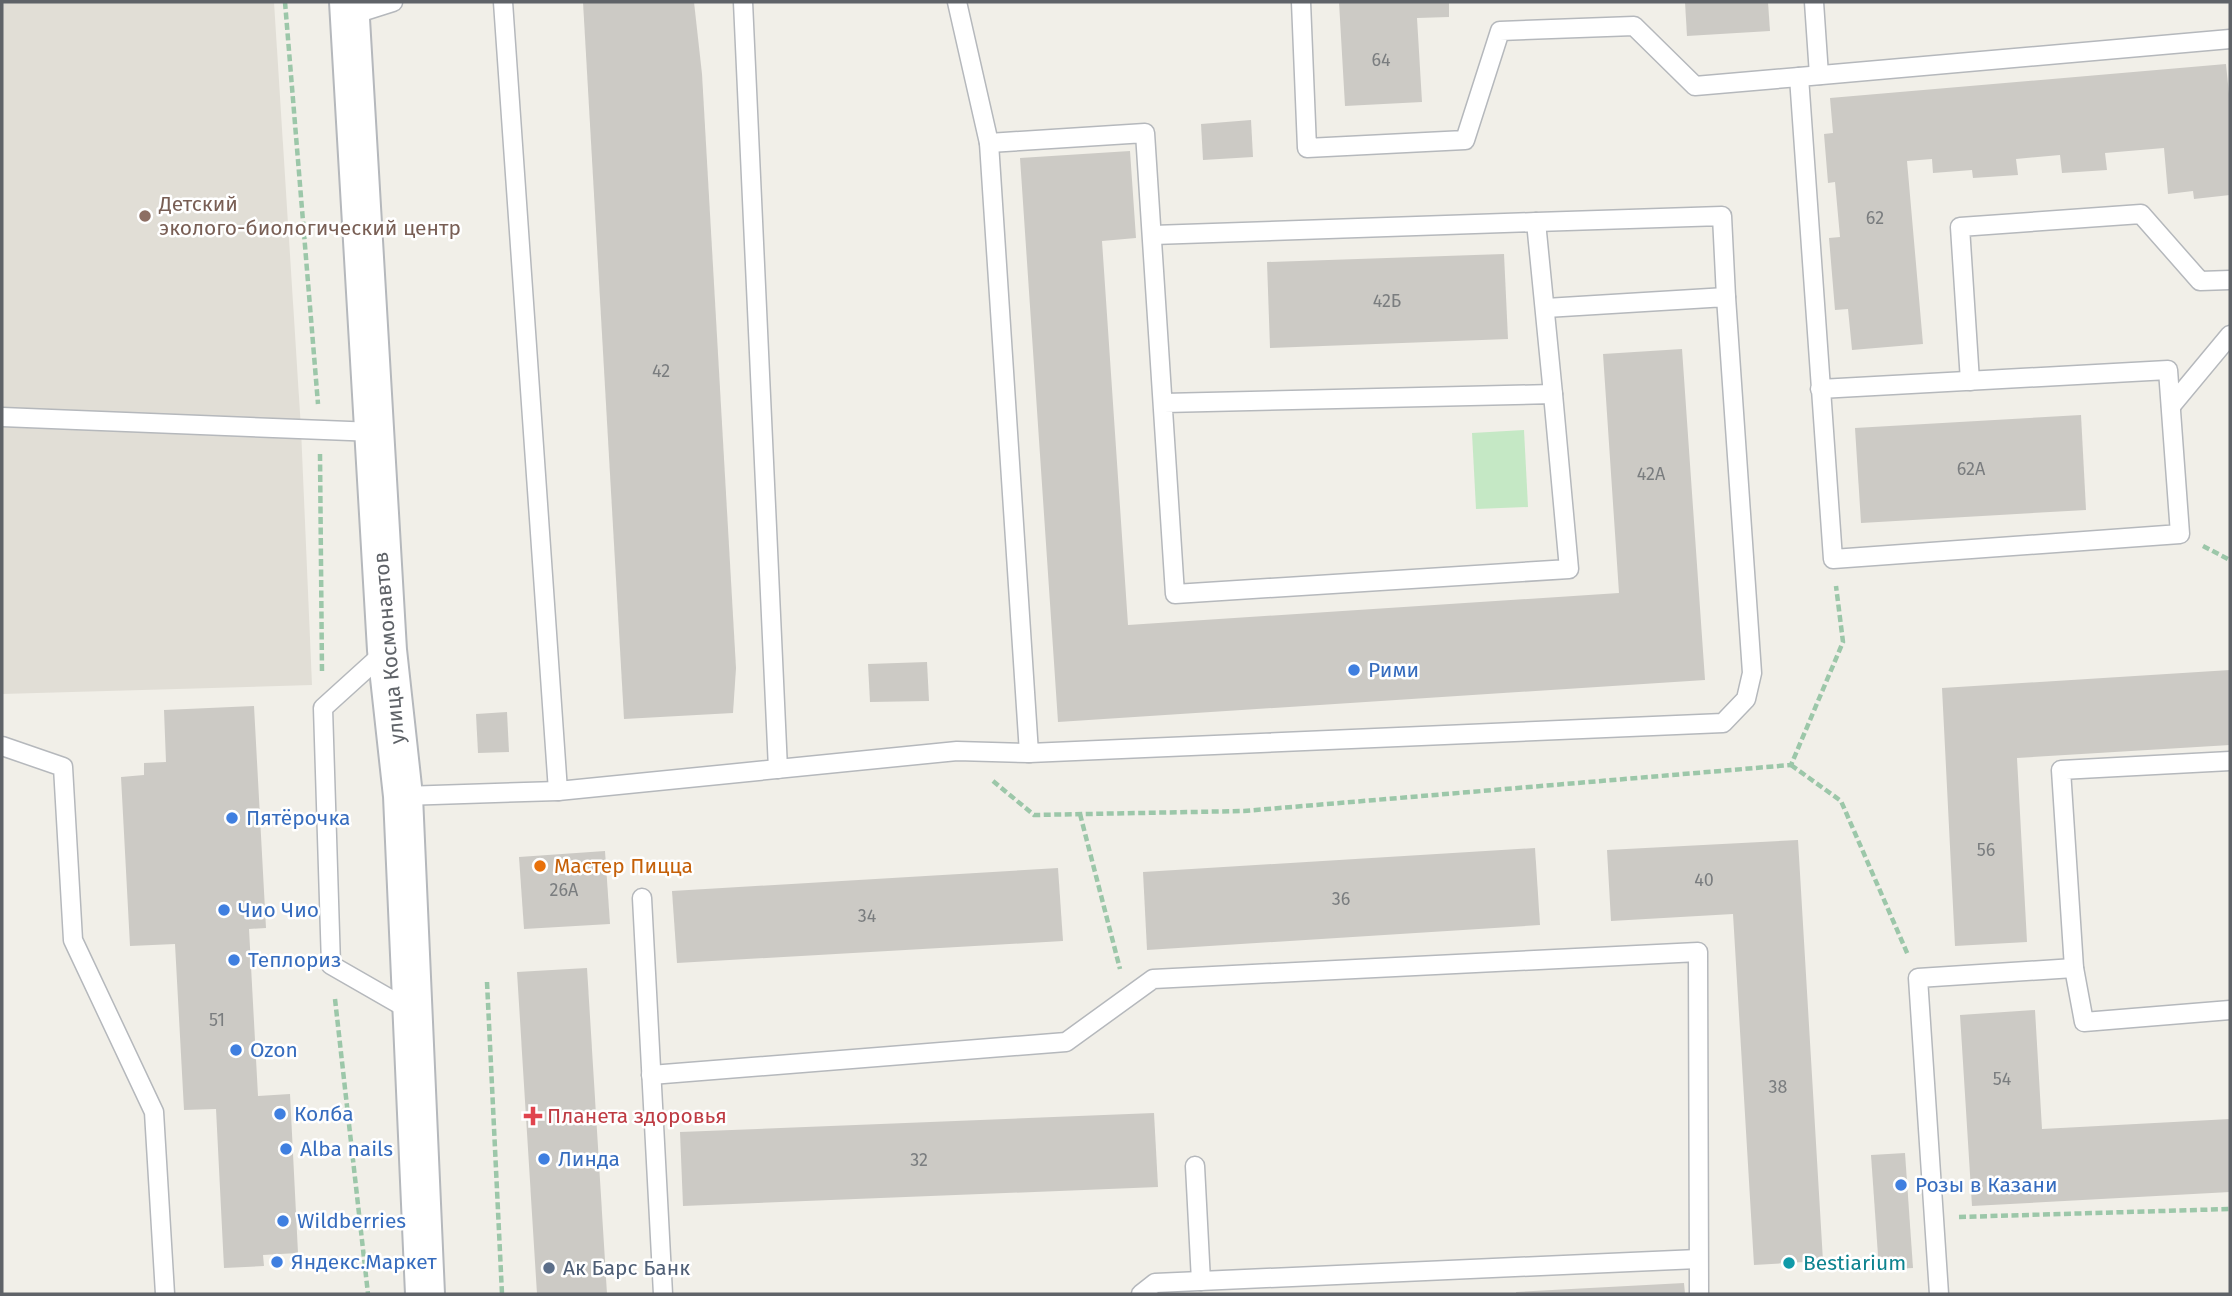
<svg xmlns="http://www.w3.org/2000/svg" width="2232" height="1296" viewBox="0 0 2232 1296" font-family="'Fira Sans',sans-serif">
<rect width="100%" height="100%" fill="#f1efe8"/>
<!-- education -->
<polygon fill="#e1ded6" points="2,2 274,2 301,429 312,685 2,694"/>
<!-- green -->
<polygon fill="#c5e8c5" points="1524,430 1528,507 1476,509 1472,433"/>
<!-- building -->
<g fill="#cccac5">
<polygon points="583,2 694,2 702,74 736,668 733,713 624,719"/>
<polygon points="1339,2 1449,2 1449,17 1417,18 1422,102 1345,106"/>
<polygon points="1685,2 1768,2 1770,31 1687,36"/>
<polygon points="2226,64 2230,104 2230,195 2194,199 2193,191 2168,194 2164,148 2105,153 2107,170 2062,173 2060,155 2016,159 2018,175 1973,178 1972,170 1933,173 1932,159 1907,161 1923,344 1852,350 1848,309 1835,310 1829,238 1840,237 1835,182 1828,183 1824,134 1833,133 1830,98"/>
<polygon points="1251,120 1253,157 1203,160 1201,124"/>
<polygon points="1130,151 1136,238 1102,241 1128,625 1619,593 1603,354 1682,349 1705,680 1058,722 1020,158"/>
<polygon points="1504,254 1508,339 1270,348 1267,262"/>
<polygon points="2081,415 2086,510 1861,523 1855,428"/>
<polygon points="927,662 929,701 870,702 868,664"/>
<polygon points="2230,670 2230,745 2017,758 2027,942 1955,946 1942,688"/>
<polygon points="254,706 266,928 249,929 258,1096 290,1094 298,1253 263,1255 264,1266 224,1268 216,1109 184,1110 175,944 130,946 121,777 144,775 144,763 166,762 164,710"/>
<polygon points="507,712 509,752 478,753 476,714"/>
<polygon points="1798,840 1823,1261 1754,1265 1733,914 1611,921 1607,850"/>
<polygon points="1535,848 1540,925 1147,950 1143,872"/>
<polygon points="605,851 610,924 524,929 519,857"/>
<polygon points="1058,868 1063,941 677,963 672,891"/>
<polygon points="587,968 607,1294 537,1294 517,972"/>
<polygon points="2035,1010 2042,1129 2230,1119 2230,1192 1972,1206 1960,1015"/>
<polygon points="1154,1113 1158,1187 683,1206 680,1132"/>
<polygon points="1905,1153 1913,1268 1879,1270 1871,1155"/>
<polygon points="1684,1283 1685,1294 1516,1294 1516,1292"/>
</g>
<g fill="none" stroke-linecap="round" stroke-linejoin="round">
<defs>
<g id="service">
<polyline points="503,2 558,791"/>
<polyline points="743,2 778,769"/>
<polyline points="957,2 989,143 1145,133 1175,594 1569,569 1553,394 1164,403"/>
<polyline points="1301,2 1307,148 1465,140 1500,31 1634,26 1695,86 1799,77"/>
<polyline points="1814,2 1819,75"/>
<polyline points="352,15 393,2"/>
<polyline points="989,143 1029,753 1723,723 1746,699 1752,673 1726,297 1546,308"/>
<polyline points="1536,222 1722,216 1726,297"/>
<polyline points="1153,235 1536,222 1553,394"/>
<polyline points="1970,381 1960,227 2141,214 2200,281 2230,280"/>
<polyline points="1820,389 2168,370 2180,534 1833,559 1799,77 2230,39"/>
<polyline points="2171,406 2230,335"/>
<polyline points="2,417 375,432"/>
<polyline points="387,650 323,708 331,965 413,1012"/>
<polyline points="2,746 63,767 73,940 154,1112 165,1294"/>
<polyline points="2230,761 2061,770 2074,968 2084,1022 2230,1010"/>
<polyline points="403,796 558,791 957,751 1029,753"/>
<polyline points="642,898 663,1294"/>
<polyline points="651,1075 1066,1042 1153,979 1698,952 1699,1294"/>
<polyline points="1195,1166 1201,1281"/>
<polyline points="1141,1294 1155,1283 1698,1259"/>
<polyline points="1939,1294 1918,978 2074,968"/>
</g>
<polyline id="tertiary" points="349,2 387,650 403,796 425,1294"/>
</defs>
<!-- service casing -->
<use href="#service" stroke="#b5b8bc" stroke-width="21"/>
<!-- tertiary casing -->
<use href="#tertiary" stroke="#b5b8bc" stroke-width="42"/>
<!-- path -->
<g stroke="#9cc7a9" stroke-width="4.5" stroke-dasharray="7 3.5" stroke-linecap="butt">
<polyline points="285,2 318,404"/>
<polyline points="320,454 322,673"/>
<polyline points="2203,546 2230,560"/>
<polyline points="1791,765 1841,801 1908,955"/>
<polyline points="993,781 1034,815 1244,811 1791,765 1843,642 1836,586"/>
<polyline points="1080,814 1120,969"/>
<polyline points="487,982 502,1294"/>
<polyline points="335,999 368,1294"/>
<polyline points="1959,1217 2230,1209"/>
</g>
<!-- service -->
<use href="#service" stroke="#fff" stroke-width="18"/>
<!-- tertiary -->
<use href="#tertiary" stroke="#fff" stroke-width="38"/>
</g>
<!-- markers -->
<circle fill="#8d6e63" stroke="#fff" stroke-width="2.5" cx="145" cy="216" r="7"/>
<g fill="#3f7fe0" stroke="#fff" stroke-width="2.5">
<circle cx="1354" cy="670" r="7"/>
<circle cx="232" cy="818" r="7"/>
<circle cx="224" cy="910" r="7"/>
<circle cx="234" cy="960" r="7"/>
<circle cx="236" cy="1050" r="7"/>
<circle cx="280" cy="1114" r="7"/>
<circle cx="286" cy="1149" r="7"/>
<circle cx="544" cy="1159" r="7"/>
<circle cx="1901" cy="1185" r="7"/>
<circle cx="283" cy="1221" r="7"/>
<circle cx="277" cy="1262" r="7"/>
</g>
<circle fill="#e8710a" stroke="#fff" stroke-width="2.5" cx="540" cy="866" r="7"/>
<path fill="#e0444e" stroke="#fff" stroke-width="2.5" d="M529.5 1105.5h7v7h7v7h-7v7h-7v-7h-7v-7h7z"/>
<circle fill="#0f9aa8" stroke="#fff" stroke-width="2.5" cx="1789" cy="1263" r="7"/>
<circle fill="#5c6f8a" stroke="#fff" stroke-width="2.5" cx="549" cy="1268" r="7"/>
<g text-anchor="middle" dominant-baseline="central" stroke-width="5" stroke-linejoin="round" paint-order="stroke">
<!-- number labels -->
<g font-size="18" fill="#7a7d7f">
<text x="1381" y="60">64</text>
<text x="1875" y="218">62</text>
<text x="1387" y="301">42Б</text>
<text x="661" y="371">42</text>
<text x="1971" y="469">62А</text>
<text x="1651" y="474">42А</text>
<text x="1986" y="850">56</text>
<text x="1704" y="880">40</text>
<text x="564" y="890">26А</text>
<text x="1341" y="899">36</text>
<text x="867" y="916">34</text>
<text x="217" y="1020">51</text>
<text x="2002" y="1079">54</text>
<text x="1778" y="1087">38</text>
<text x="919" y="1160">32</text>
</g>
<!-- education labels -->
<g font-size="21" fill="#785e54" stroke="#fff" text-anchor="start">
<text x="159" y="204">Детский<tspan x="159" dy="24">эколого-биологический центр</tspan></text>
</g>
<!-- street labels -->
<g font-size="21" fill="#5f6368" stroke="#fff">
<text transform="translate(389 648) rotate(-95)">улица Космонавтов</text>
</g>
<!-- shop labels -->
<g font-size="21" fill="#366cbe" stroke="#fff" text-anchor="start">
<text x="1368" y="670">Рими</text>
<text x="246" y="818">Пятёрочка</text>
<text x="238" y="910">Чио Чио</text>
<text x="248" y="960">Теплориз</text>
<text x="250" y="1050">Ozon</text>
<text x="294" y="1114">Колба</text>
<text x="300" y="1149">Alba nails</text>
<text x="558" y="1159">Линда</text>
<text x="1915" y="1185">Розы в Казани</text>
<text x="297" y="1221">Wildberries</text>
<text x="291" y="1262">Яндекс.Маркет</text>
</g>
<!-- food labels -->
<g font-size="21" fill="#c56008" stroke="#fff" text-anchor="start">
<text x="554" y="866">Мастер Пицца</text>
</g>
<!-- health labels -->
<g font-size="21" fill="#be3a42" stroke="#fff" text-anchor="start">
<text x="547" y="1116">Планета здоровья</text>
</g>
<!-- culture labels -->
<g font-size="21" fill="#0d838f" stroke="#fff" text-anchor="start">
<text x="1803" y="1263">Bestiarium</text>
</g>
<!-- service labels -->
<g font-size="21" fill="#4e5e75" stroke="#fff" text-anchor="start">
<text x="563" y="1268">Ак Барс Банк</text>
</g>
</g>
<!-- border -->
<rect width="2232" height="1296" fill="none" stroke="#5f6368" stroke-width="7"/>
</svg>
